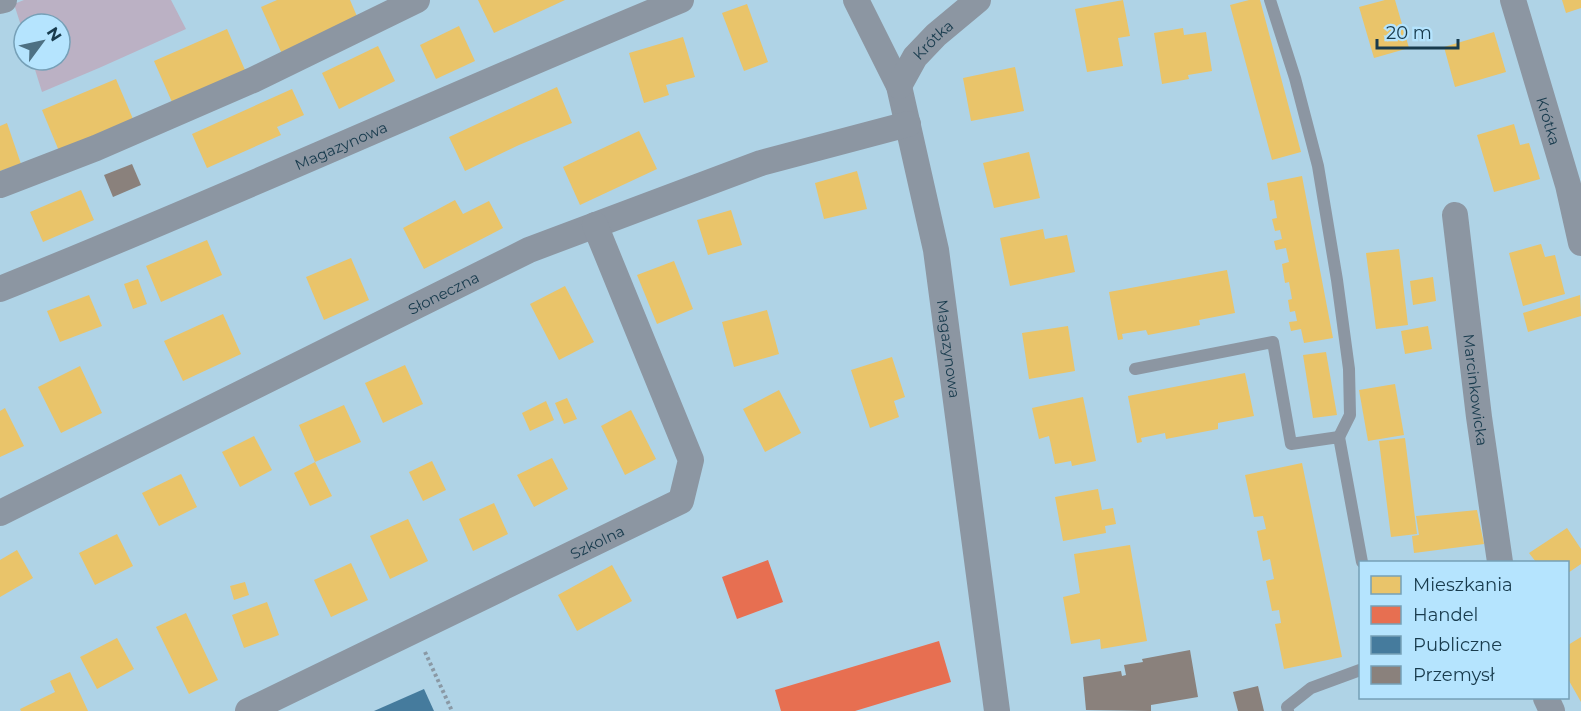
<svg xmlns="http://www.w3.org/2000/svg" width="1581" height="711" viewBox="0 0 1581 711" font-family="Montserrat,sans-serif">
<rect width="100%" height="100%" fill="#afd3e6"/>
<!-- green -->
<polygon fill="#bbb1c4" points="24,0 171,0 186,29 99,68 42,92 32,60 60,60 60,24 24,24 24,35 14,4"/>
<!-- homes -->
<g fill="#e9c46a">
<polygon points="277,0 350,0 359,21 282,54 261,7"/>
<polygon points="478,0 565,0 494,33"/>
<polygon points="1123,0 1130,36 1118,38 1123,66 1087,72 1075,9"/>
<polygon points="1249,0 1260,0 1301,152 1272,160 1230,5"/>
<polygon points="1385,0 1395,0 1409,48 1374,58 1359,7"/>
<polygon points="1562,0 1581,0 1581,8 1566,13"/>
<polygon points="747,4 768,62 744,71 722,13"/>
<polygon points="459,26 475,61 436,79 420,45"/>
<polygon points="1183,28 1184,35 1206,32 1212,71 1188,75 1189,79 1162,84 1154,33"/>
<polygon points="227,29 245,70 172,102 154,61"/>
<polygon points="1494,32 1506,72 1455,87 1444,47"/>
<polygon points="683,37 695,77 666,85 669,95 644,103 629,53"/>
<polygon points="378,46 395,81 339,109 322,73"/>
<polygon points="1015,67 1024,111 971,121 963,78"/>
<polygon points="116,79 133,119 59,151 42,110"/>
<polygon points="557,87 572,123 519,145 465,171 449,137"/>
<polygon points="292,89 304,115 277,127 281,135 207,168 192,134"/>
<polygon points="7,123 21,164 0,171 0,126"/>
<polygon points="1514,124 1520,145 1529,143 1540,179 1494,192 1477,135"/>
<polygon points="639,131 657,169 580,205 563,167"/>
<polygon points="1029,152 1040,198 994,208 983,163"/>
<polygon points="857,171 867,209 824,219 815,183"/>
<polygon points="1302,176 1333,338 1304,343 1301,329 1291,331 1289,322 1297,321 1295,311 1290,312 1288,300 1292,299 1289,282 1285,283 1282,264 1289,262 1286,248 1276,250 1274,241 1282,239 1280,230 1275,231 1272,219 1277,218 1274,200 1270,201 1267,183"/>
<polygon points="81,190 94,220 43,242 30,212"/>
<polygon points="455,200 463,214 489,201 503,228 424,269 403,228"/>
<polygon points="731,210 742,245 708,255 697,220"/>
<polygon points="1043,229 1045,239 1067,235 1075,272 1010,286 1000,238"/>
<polygon points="207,240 222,275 161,302 146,266"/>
<polygon points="1541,244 1545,257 1555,255 1565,294 1523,306 1509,253"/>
<polygon points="1399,249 1408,325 1376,329 1366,253"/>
<polygon points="351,258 369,300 324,320 306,277"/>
<polygon points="674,261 693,309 657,324 637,275"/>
<polygon points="1227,270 1235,313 1199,320 1200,325 1148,335 1146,330 1122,334 1123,339 1118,340 1109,292"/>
<polygon points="1433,277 1436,301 1413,305 1410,281"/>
<polygon points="138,279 147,304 133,309 124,284"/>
<polygon points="565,286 594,342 559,360 530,304"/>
<polygon points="89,295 102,326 60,342 47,311"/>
<polygon points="1580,295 1581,316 1528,332 1523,313"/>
<polygon points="767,310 779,354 734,367 722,322"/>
<polygon points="223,314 241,354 183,381 164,341"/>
<polygon points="1068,326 1075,371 1029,379 1022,333"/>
<polygon points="1428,326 1432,349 1405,354 1401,331"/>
<polygon points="1326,352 1337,415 1313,418 1303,355"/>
<polygon points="892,357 905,397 894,401 899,417 870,428 851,370"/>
<polygon points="405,365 423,404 383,423 365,383"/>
<polygon points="80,366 102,413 61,433 38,387"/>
<polygon points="1245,373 1254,416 1218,423 1218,429 1166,439 1165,433 1141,438 1142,442 1137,443 1128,396"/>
<polygon points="1395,384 1404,435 1368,441 1359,390"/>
<polygon points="779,390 801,433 765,452 743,409"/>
<polygon points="1083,397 1096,461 1072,466 1071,461 1055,464 1049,436 1039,439 1032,408"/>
<polygon points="567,398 577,419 564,424 555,403"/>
<polygon points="546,401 554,420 530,431 522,413"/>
<polygon points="344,405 361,442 315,462 332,496 310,506 294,473 315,462 299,425"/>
<polygon points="5,408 24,446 0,457 0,411"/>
<polygon points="631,410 656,459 625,475 601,426"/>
<polygon points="254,436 272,470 240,487 222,452"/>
<polygon points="1405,438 1417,534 1391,537 1379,441"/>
<polygon points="552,458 568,489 534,507 517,475"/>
<polygon points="432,461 446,490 423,501 409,472"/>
<polygon points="1302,463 1342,657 1284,669 1275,624 1281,623 1279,610 1272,611 1266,581 1274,579 1270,559 1263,561 1257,531 1266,529 1263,516 1254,517 1245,475"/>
<polygon points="181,474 197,507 159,526 142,493"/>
<polygon points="1098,489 1102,510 1113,508 1116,524 1105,526 1106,533 1063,541 1055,497"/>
<polygon points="494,503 508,534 473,551 459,519"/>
<polygon points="1477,510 1484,544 1414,553 1412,536 1419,535 1416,516"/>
<polygon points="408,519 428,561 390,579 370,536"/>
<polygon points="1567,528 1581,549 1581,564 1568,573 1568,562 1536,562 1529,553"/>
<polygon points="117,534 133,566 95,585 79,553"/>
<polygon points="1130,545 1147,641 1101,649 1100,639 1071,644 1063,597 1080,593 1074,554"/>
<polygon points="17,550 33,578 0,597 0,560"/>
<polygon points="351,563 368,600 331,617 314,580"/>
<polygon points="612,565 632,601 577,631 558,595"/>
<polygon points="245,582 249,595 234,600 230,586"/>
<polygon points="267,602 279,635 244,648 232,615"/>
<polygon points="186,613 218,680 189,694 156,627"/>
<polygon points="1581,637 1581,702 1568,679 1568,645"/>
<polygon points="117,638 134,669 97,689 80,657"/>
<polygon points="70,672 88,711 21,711 20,709 55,692 50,681"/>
</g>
<!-- shops -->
<g fill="#e76f51">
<polygon points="768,560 783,602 737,619 722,577"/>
<polygon points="939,641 951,682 855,711 781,711 775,690"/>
</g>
<!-- public -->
<polygon fill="#457b9d" points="424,689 434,711 374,711"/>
<!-- industry -->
<g fill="#8a817c">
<polygon points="132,164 141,185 113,197 104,175"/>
<polygon points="1190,650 1198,697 1151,705 1151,711 1149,711 1086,710 1083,677 1121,671 1122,676 1126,675 1124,665 1143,662 1142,659"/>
<polygon points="1258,686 1264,711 1238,711 1233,692"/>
</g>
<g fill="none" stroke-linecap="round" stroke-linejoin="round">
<!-- path -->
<polyline stroke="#8a99a5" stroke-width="4" stroke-dasharray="3 3" stroke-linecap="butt" points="425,652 452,711"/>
<!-- service -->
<g stroke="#8c96a2" stroke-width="12">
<polyline points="1270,0 1295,78 1318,166 1337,280 1349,369 1350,415 1339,437"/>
<polyline points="1135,369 1273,342 1291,444 1339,437 1362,562"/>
<polyline points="1288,711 1287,707 1311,688 1360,670"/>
</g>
<!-- minor -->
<g stroke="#8c96a2" stroke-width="26">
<path id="s1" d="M856,0L899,86L936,250L997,711"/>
<path id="s2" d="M1513,0L1568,185L1581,243"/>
<polyline points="0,1 4,0"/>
<path id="s3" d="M899,86L915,57L936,35L978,0"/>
<polyline points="0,185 96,148 253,80 417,0"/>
<path id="s4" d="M1455,215L1479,417L1500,562"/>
<path id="s5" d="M0,289C229,197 453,94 681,0"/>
<path id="s6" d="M0,513L529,250L761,163L908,124"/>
<polyline points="1546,698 1552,711"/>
<path id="s7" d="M248,711L681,501L691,460L595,225"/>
</g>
</g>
<g text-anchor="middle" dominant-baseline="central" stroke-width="6" stroke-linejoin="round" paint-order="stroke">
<!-- street labels -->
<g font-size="15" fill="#183b4d" stroke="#b5e4fe">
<text stroke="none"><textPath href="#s3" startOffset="58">Krótka</textPath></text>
<text stroke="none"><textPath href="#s2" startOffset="126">Krótka</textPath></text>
<text stroke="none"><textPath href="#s5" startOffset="370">Magazynowa</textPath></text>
<text stroke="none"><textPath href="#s6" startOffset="495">Słoneczna</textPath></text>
<text stroke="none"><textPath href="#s1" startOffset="364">Magazynowa</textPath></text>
<text stroke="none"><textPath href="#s4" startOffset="176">Marcinkowicka</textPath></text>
<text stroke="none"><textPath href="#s7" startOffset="388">Szkolna</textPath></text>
</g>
</g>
<!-- legend -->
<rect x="1359" y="561" width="210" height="138" fill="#b5e4fe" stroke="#76a0b7" stroke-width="1.5"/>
<rect x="1371" y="576" width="30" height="18" fill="#e9c46a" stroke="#76a0b7" stroke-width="1.5"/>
<text x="1413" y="591" font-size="18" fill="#183b4d">Mieszkania</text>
<rect x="1371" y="606" width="30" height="18" fill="#e76f51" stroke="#76a0b7" stroke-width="1.5"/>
<text x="1413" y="621" font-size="18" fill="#183b4d">Handel</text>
<rect x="1371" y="636" width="30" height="18" fill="#457b9d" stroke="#76a0b7" stroke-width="1.5"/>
<text x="1413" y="651" font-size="18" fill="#183b4d">Publiczne</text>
<rect x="1371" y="666" width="30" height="18" fill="#8a817c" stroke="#76a0b7" stroke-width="1.5"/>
<text x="1413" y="681" font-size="18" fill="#183b4d">Przemysł</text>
<!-- north arrow -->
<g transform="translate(42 42) rotate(57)"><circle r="28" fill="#b5e4fe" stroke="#76a0b7" stroke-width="1.5"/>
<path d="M0-4.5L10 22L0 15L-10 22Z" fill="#4d7083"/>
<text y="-9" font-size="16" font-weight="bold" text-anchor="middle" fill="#183b4d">N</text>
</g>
<!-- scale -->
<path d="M1377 39v9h81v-9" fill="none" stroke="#183b4d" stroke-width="3"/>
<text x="1386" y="39" font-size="18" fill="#183b4d" stroke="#b5e4fe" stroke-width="4.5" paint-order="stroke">20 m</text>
</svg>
